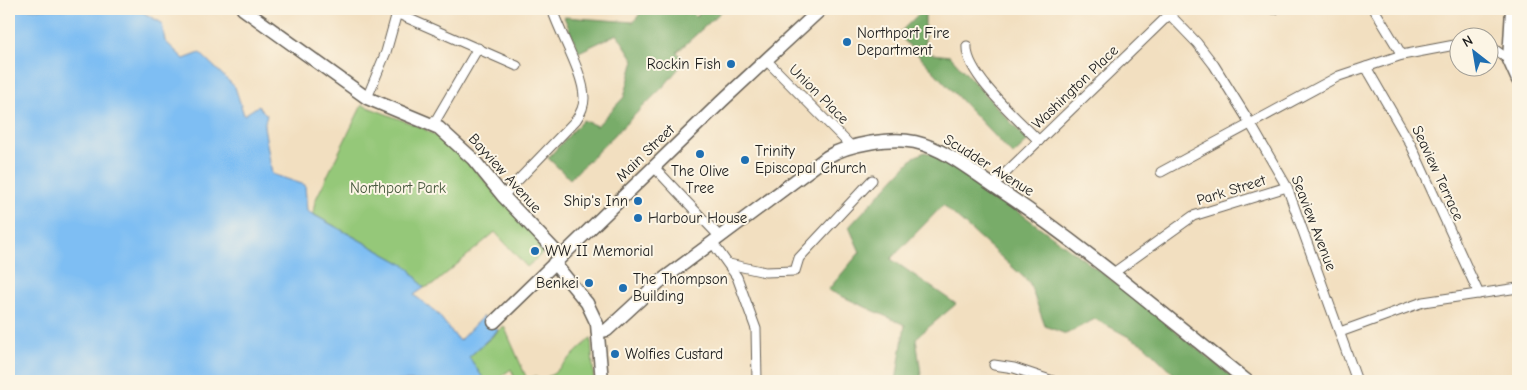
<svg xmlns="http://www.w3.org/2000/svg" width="1527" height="390" viewBox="0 0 1527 390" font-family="'Comic Neue',sans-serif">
<rect width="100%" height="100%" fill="#fcf5e5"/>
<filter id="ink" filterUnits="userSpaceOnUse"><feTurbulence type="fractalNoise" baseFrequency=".02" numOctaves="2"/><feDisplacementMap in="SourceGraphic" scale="10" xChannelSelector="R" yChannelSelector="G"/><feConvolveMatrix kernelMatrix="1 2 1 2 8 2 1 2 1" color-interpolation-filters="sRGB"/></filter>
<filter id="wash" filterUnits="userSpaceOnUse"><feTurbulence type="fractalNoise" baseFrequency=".0096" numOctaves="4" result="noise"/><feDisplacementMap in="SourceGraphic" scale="20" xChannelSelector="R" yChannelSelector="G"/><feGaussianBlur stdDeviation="1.12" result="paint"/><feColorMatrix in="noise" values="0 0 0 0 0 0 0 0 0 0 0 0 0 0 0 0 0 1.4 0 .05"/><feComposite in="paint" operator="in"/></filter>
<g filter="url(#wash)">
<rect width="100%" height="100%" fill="#f2dfc0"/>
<!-- green -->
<g fill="#95c879" stroke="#58724a">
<polygon points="362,105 423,128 455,148 547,249 527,267 495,232 434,284 424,288 408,267 313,214 315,201"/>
<polygon points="504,326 527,379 536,376 539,381 553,374 591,338 594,381 516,381 511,369 495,381 485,381 469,357"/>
</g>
<!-- forest -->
<g fill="#78ac69" stroke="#4a6442">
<polygon points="643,9 689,9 696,17 704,9 724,9 677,52 684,62 664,86 570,179 548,158 583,120 597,126 624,97 634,60 617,34 579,52 564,17 634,22"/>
<polygon points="924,9 931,9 925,15 925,47 932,54 950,56 1028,141 1013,155 898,34"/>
<polygon points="925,152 936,155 948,160 1109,278 1237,381 1181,381 1144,345 1095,319 1066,334 1045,326 1029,282 943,205 891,259 956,304 916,338 922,381 896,381 905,325 828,290 860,252 849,227 914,157"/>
</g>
<!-- water -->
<polygon fill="#7ebef3" stroke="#4d6d88" points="9,9 137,9 162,23 165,41 184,59 200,53 235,87 244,115 258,106 267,115 264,126 272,174 305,185 307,211 408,267 424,288 414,295 437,313 459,341 483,316 498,330 469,357 485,381 9,381"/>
</g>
<g filter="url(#ink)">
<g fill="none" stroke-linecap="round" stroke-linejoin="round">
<defs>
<g id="street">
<polyline points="1273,9 1275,9"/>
<polyline points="1374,9 1402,55"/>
<polyline points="396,13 517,66"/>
<polyline points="1169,14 1197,43 1214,65 1250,123 1287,187 1357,381"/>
<path d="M967,46C965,74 1020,121 1039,141"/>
<polyline points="1490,46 1509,60"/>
<polyline points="766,60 851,146"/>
<polyline points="1366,67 1411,145 1479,294"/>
<polyline points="367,98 386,52 398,9"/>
<polyline points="433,125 478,48"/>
<polyline points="654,167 719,236"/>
<polyline points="1161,172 1339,76 1402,55 1460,44"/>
<polyline points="993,185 1175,9"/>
<path d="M503,196L576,120C581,113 584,106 584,98C584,74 560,34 552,9"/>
<polyline points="712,242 737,277 756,329 757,381"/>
<polyline points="729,264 765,272 795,271 799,258 872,180"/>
<polyline points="1112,274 1193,216 1287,187"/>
<polyline points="1340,332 1423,302 1518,288"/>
<polyline points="994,365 1014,368 1053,381"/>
</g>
<g id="secondary">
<polyline points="243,9 367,98 439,128 473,159 503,196 560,256"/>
<polyline points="1512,9 1509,60 1518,80"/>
<polyline points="554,263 587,303 597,324 602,381"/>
<polyline points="494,322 723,100 821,9"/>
<path d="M598,332L607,330L658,283L827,157C848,144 891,137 915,142C945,149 970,170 994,186C1083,245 1164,315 1247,381"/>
</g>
</defs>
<!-- street casing -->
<use href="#street" stroke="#676055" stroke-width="11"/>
<!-- secondary casing -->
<use href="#secondary" stroke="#676055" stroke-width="15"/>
<!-- street -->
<use href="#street" stroke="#fff" stroke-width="9"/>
<!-- secondary -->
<use href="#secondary" stroke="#fff" stroke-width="12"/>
</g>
</g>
<!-- markers -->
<g fill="#1f6fb2" stroke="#fcf5e5" stroke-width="2">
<circle cx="847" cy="42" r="5"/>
<circle cx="731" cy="64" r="5"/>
<circle cx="700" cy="154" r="5"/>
<circle cx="745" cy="160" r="5"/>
<circle cx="638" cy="201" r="5"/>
<circle cx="638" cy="218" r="5"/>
<circle cx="535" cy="251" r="5"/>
<circle cx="589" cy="283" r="5"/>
<circle cx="623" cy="288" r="5"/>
<circle cx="615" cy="354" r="5"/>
</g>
<g text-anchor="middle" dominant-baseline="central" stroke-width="4" stroke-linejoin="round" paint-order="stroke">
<!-- poi labels -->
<g font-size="15" fill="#1c1c1c" stroke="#fcf5e5" text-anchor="start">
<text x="857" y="33">Northport Fire<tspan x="857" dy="17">Department</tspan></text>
<text x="721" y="64" text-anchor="end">Rockin Fish</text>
<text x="755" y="151">Trinity<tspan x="755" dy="17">Episcopal Church</tspan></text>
<text x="700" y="171" text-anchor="middle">The Olive<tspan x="700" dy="17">Tree</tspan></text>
<text x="628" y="201" text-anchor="end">Ship's Inn</text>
<text x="648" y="218">Harbour House</text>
<text x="545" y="251">WW II Memorial</text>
<text x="633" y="279">The Thompson<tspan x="633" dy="17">Building</tspan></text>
<text x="579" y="283" text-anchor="end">Benkei</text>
<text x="625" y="354">Wolfies Custard</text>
</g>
<!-- street labels -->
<g font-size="15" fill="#1c1c1c" stroke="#fcf5e5">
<text transform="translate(1075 87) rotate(-44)">Washington Place</text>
<text transform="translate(819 94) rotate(45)">Union Place</text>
<text transform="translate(645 153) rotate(-44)">Main Street</text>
<text transform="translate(989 165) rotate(32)">Scudder Avenue</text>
<text transform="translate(505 173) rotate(48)">Bayview Avenue</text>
<text transform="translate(1438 173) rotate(65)">Seaview Terrace</text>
<text transform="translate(1231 190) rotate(-17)">Park Street</text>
<text transform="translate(1314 223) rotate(69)">Seaview Avenue</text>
</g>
<!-- park labels -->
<g font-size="15" fill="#46583d" stroke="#fcf5e5">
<text x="398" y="188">Northport Park</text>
</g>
</g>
<!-- margin -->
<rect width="1527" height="390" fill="none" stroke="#fcf5e5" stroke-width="30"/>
<!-- north arrow -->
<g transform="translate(1474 52) rotate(329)"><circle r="24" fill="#fcf5e5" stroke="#a29e95"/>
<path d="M0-4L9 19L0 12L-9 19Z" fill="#1f6fb2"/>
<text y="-8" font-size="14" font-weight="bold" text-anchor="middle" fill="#1c1c1c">N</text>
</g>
</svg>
